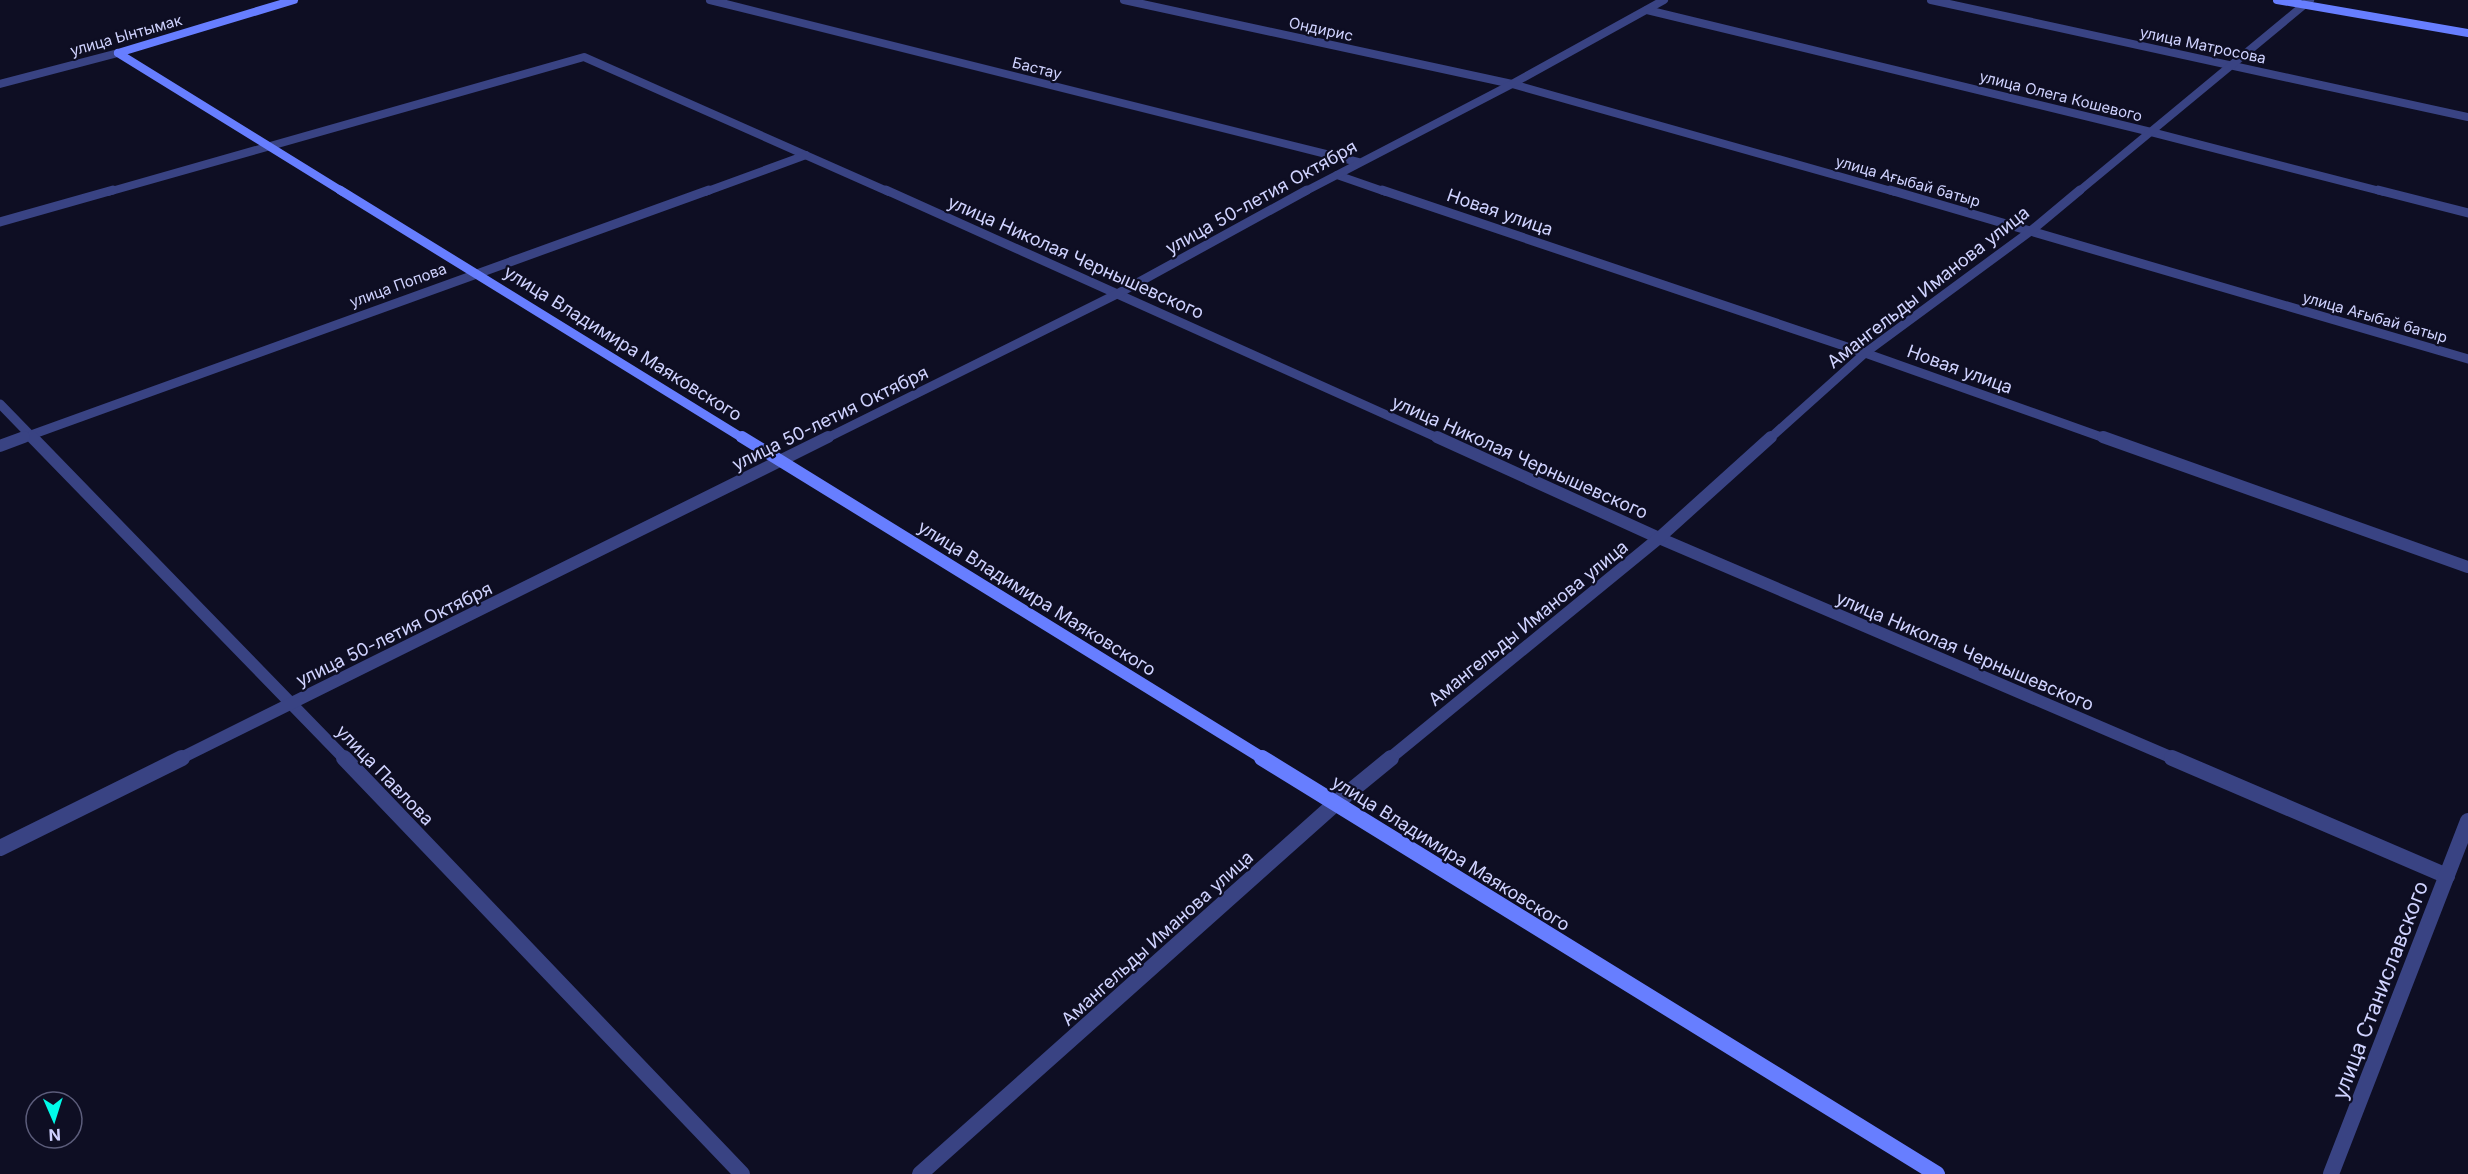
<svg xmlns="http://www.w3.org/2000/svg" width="2468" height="1174" viewBox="0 0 2468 1174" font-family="Inter,sans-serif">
<rect width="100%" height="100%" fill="#0e0e23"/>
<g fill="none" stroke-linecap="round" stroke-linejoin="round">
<!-- street-far3 -->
<g stroke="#394383" stroke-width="8">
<polyline points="710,0 1358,162"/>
<polyline points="1124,0 1512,84 1895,192"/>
<polyline points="1931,0 2468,117"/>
<polyline points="1647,10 2151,132 2384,192"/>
<polyline points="0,84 118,53"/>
<polyline points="1337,175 1386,192"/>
<polyline points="108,192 584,57 889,192"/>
<polyline points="705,192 806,155"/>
<polyline points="1304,192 1512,84 1664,0"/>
<polyline points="2078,192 2310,0"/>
</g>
<!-- street-far2 -->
<g stroke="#394383" stroke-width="9">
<polyline points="886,190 1440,439"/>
<polyline points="1382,190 1865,353 2107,439"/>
<polyline points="1890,190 2468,359"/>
<polyline points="2378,190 2468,213"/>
<polyline points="0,222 113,190"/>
<polyline points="0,404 34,439"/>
<polyline points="20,439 709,190"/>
<polyline points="825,439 1119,293 1307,190"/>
<polyline points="1769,439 1865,353 2032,230 2080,190"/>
</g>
<!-- street-far1 -->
<g stroke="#394383" stroke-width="12">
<polyline points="32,437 345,759"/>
<polyline points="1437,437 1659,538 2175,759"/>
<polyline points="2103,437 2468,567"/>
<polyline points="0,446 24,437"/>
<polyline points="179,759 828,437"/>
<polyline points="1389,759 1659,538 1771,437"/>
</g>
<!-- street -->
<g stroke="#394383" stroke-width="16">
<polyline points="344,758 742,1174"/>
<polyline points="2172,758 2447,876"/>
<polyline points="0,848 182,758"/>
<polyline points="920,1174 1336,803 1391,758"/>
<polyline points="2331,1174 2468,821"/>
</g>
<!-- secondary-far3 -->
<g stroke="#677eff" stroke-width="8">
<polyline points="2277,0 2468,33"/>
<polyline points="118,53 343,192"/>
<polyline points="118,53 294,0"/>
</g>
<!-- secondary-far2 -->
<polyline stroke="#677eff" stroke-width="9" points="340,190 744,439"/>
<!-- secondary-far1 -->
<polyline stroke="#677eff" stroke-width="12" points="742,437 1264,759"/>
<!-- secondary -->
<polyline stroke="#677eff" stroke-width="16" points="1262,758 1937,1174"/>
</g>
<g text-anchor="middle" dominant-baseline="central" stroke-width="4.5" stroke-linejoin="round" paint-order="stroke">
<!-- far-street labels -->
<g font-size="15" fill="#d0d3ff" stroke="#0e0e23">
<text transform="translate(1321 29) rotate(12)">Ондирис</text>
<text transform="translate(126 35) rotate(-16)">улица Ынтымак</text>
<text transform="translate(2203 45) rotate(12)">улица Матросова</text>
<text transform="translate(1037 68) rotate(14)">Бастау</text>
<text transform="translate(2061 96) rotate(14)">улица Олега Кошевого</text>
<text transform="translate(1908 181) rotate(16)">улица Ағыбай батыр</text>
<text transform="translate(398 285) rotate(-20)">улица Попова</text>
<text transform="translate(2375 317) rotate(16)">улица Ағыбай батыр</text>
</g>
<!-- street labels -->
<g font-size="18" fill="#d0d3ff" stroke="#0e0e23">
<text transform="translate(1261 197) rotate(-29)">улица 50-летия Октября</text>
<text transform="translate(1500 212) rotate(19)">Новая улица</text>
<text transform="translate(1076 257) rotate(24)">улица Николая Чернышевского</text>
<text transform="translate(1928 287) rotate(-38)">Амангельды Иманова улица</text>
<text transform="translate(623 343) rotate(32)">улица Владимира Маяковского</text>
<text transform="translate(1960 369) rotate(20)">Новая улица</text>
<text transform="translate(830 418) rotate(-26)">улица 50-летия Октября</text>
<text transform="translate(1520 457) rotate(24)">улица Николая Чернышевского</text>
<text transform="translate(1037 598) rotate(32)">улица Владимира Маяковского</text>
<text transform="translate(1528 623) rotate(-39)">Амангельды Иманова улица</text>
<text transform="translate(394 634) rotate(-26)">улица 50-летия Октября</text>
<text transform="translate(1965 651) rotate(23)">улица Николая Чернышевского</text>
<text transform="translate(385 775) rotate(46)">улица Павлова</text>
<text transform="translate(1451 853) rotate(32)">улица Владимира Маяковского</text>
<text transform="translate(1157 938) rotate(-42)">Амангельды Иманова улица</text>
</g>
<!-- near-street labels -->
<g font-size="21" fill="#d0d3ff" stroke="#0e0e23">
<text transform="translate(2380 990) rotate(-69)">улица Станиславского</text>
</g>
</g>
<!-- north arrow -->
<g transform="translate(54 1120) rotate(177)"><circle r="28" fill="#0e0e23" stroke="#5c5d7b" stroke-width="1.5"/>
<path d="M0-4.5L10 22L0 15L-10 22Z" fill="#00fbe8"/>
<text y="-9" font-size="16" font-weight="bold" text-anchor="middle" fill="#d0d3ff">N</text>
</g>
</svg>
